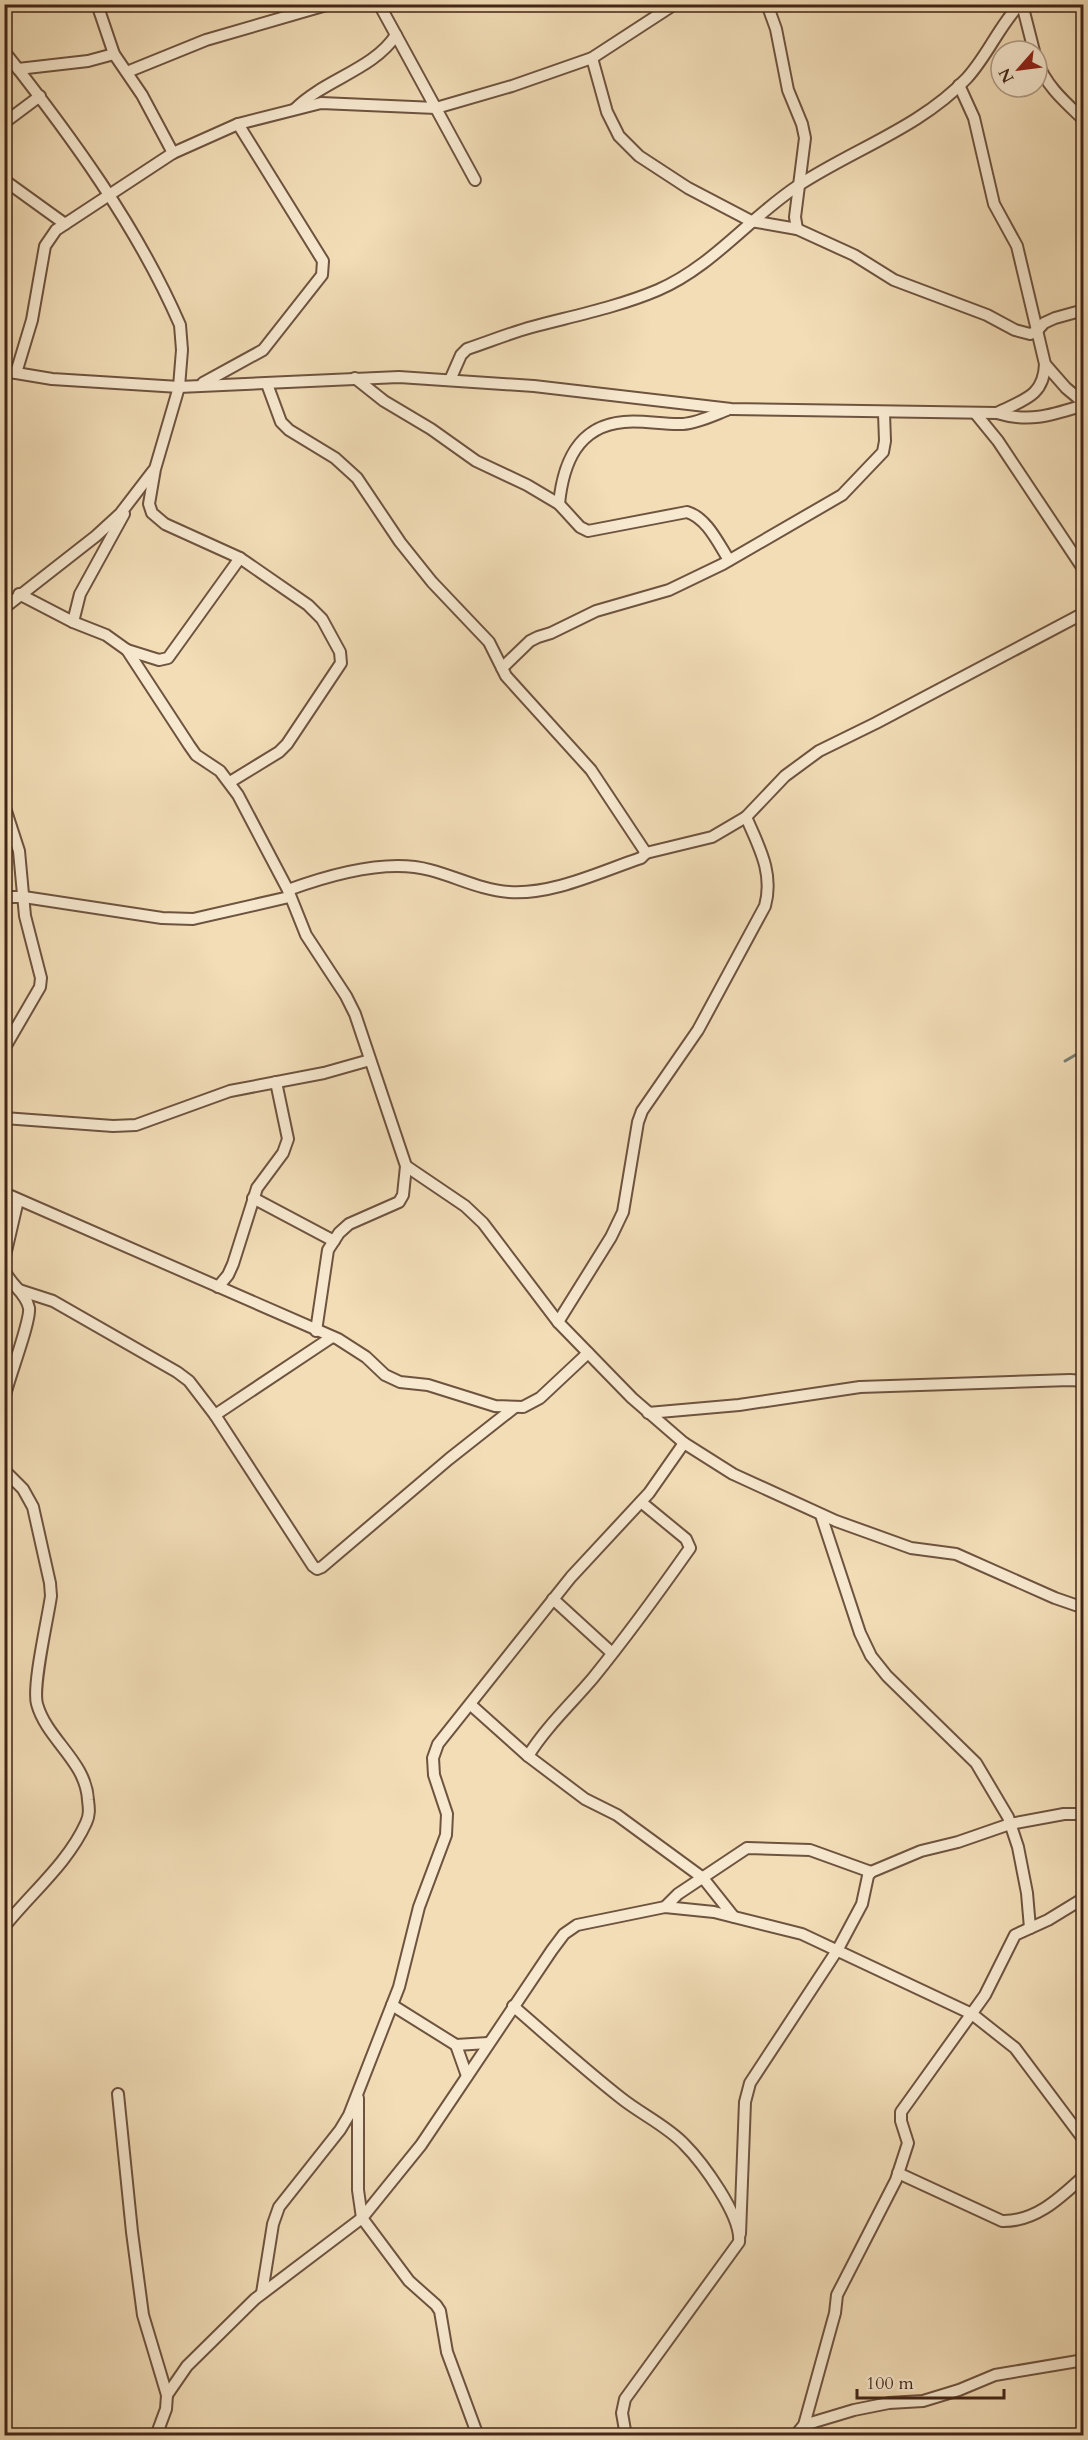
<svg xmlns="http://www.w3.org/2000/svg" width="1088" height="2440" viewBox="0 0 1088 2440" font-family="Cardo,serif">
<rect width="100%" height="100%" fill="#f2ddb7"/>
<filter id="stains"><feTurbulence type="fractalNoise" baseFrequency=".00333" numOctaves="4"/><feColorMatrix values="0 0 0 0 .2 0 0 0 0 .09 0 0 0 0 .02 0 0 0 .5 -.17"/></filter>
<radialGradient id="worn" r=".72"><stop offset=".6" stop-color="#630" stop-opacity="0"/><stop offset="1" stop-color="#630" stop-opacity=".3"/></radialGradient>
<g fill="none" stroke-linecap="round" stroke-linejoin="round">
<!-- stream -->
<polyline stroke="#777f73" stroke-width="3" points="1065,1061 1084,1050"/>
<defs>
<g id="minor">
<polyline points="97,4 114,54 142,95 173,153"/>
<polyline points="767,4 776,29 788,90 802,124 805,138 795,217 797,229"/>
<polyline points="1022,4 1034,51"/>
<polyline points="396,35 475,180"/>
<path d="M4,51C71,136 137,226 180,325L182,350L179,387L155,469L149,504L152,513L165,524L240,558L308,605L322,619L340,652L341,663L287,744L279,752L230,782"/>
<polyline points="592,58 607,112 619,136 639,156 688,188 751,221 797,229 854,255 894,280 987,315 1015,330 1030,334 1036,332 1044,323 1055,318 1084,310"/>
<path d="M1037,61C1046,86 1065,102 1084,120"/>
<polyline points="18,69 88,61 114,54"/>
<polyline points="127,72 206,40 330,4"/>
<path d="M959,85L974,118L994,204L1017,246L1045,364C1044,397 1022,400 997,413"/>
<path d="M295,109C325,79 373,70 396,35L379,4"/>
<polyline points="4,123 40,96"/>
<polyline points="4,180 65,224"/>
<polyline points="1045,364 1066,388 1084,403"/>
<path d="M4,371L52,379L179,387L399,377L534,386L731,409L997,413C1030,423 1052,415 1084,405"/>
<polyline points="16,373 32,320 45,246 56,230 173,153 238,124 321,103 436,108 512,86 592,58 675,4"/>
<path d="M355,378L384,401L431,429L476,461L527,485L559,504L580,527L588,531L687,512C707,518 718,543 729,560"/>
<path d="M450,380L461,355L467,349C488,342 510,333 532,327C573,316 618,307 658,290C712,267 750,217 799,185C854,149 921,127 967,78C988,55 999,26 1020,4"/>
<polyline points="203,383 263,350 322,275 323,261 238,124"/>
<path d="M267,384L281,422L289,430L335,458L357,478L400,542L432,582L489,642L506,676L591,770L646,853L641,858C599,872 553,895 509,892C481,890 457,877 430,870C387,858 329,875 288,890"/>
<polyline points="976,414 998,441 1084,570"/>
<path d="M559,504C563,464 577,426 624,422C643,420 664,425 683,424C698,423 714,415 727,410"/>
<polyline points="19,594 73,622 106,635 127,650 189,745 196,755 220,771 238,795 288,890 306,935 346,996 355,1014 406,1166 403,1195 399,1202 349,1224 339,1233 328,1250 316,1331"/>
<polyline points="4,608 96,536 120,514 153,471"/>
<polyline points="73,622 80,594 124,514"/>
<polyline points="127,650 159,660 168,658 240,558"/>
<polyline points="502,668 530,641 538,637 551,633 596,611 669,590 723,564 842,495 883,452 885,441 884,413"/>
<polyline points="4,805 19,851 25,916 41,978 40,987 4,1049"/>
<polyline points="646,853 712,837 746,817 785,776 819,751 876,723 1084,613"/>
<polyline points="4,897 24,897 162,918 193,919 289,897"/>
<polyline points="4,1118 113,1126 136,1125 230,1091 324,1073 370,1060"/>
<polyline points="406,1166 465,1206 483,1223 558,1322 632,1398 684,1443 733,1474 836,1521 911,1548 956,1554 1055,1598 1084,1608"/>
<polyline points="4,1193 338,1339 366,1357 385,1375 400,1382 428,1385 495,1406 523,1407 540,1398 588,1353"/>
<polyline points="253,1198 334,1241"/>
<polyline points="4,1260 18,1200"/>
<path d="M4,1269C9,1284 26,1292 29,1308C31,1321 8,1380 4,1399"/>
<polyline points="218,1287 228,1275 233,1264 257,1188 283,1153 288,1139 276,1082"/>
<polyline points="19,1290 53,1301 177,1372 189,1381 215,1415 313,1566 317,1569 322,1567 449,1459 515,1407"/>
<path d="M558,1322L611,1237L623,1212L638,1122L642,1111L698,1030L765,906C774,873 759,847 746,817"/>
<polyline points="648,1413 739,1405 860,1387 1070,1380 1084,1381"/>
<polyline points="215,1415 332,1337"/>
<path d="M4,1470L23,1489L33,1507L50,1583L51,1596C48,1618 32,1686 37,1704C47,1740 86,1761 88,1800C89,1808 90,1815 86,1823C68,1863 31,1893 4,1927"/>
<polyline points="821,1515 860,1633 871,1656 887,1676 976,1763 1008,1817 1018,1847 1027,1893 1030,1928"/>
<polyline points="553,1599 612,1653"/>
<polyline points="471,1705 528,1756 585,1799 617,1815 703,1878 734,1917"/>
<path d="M528,1756C546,1727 571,1704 593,1678C627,1636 659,1592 690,1548L686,1539L641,1502"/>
<polyline points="665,1907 678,1894 747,1848 810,1850 871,1872"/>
<polyline points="392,2005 456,2045 488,2043"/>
<path d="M513,2006C549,2037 584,2069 621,2098C641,2114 667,2126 684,2144C702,2162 742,2216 739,2242L625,2399L622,2413L626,2436"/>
<polyline points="456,2045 467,2076"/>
<polyline points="118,2094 132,2232 143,2315 167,2395 166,2409 156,2436"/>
<polyline points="358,2098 358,2190 362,2218 409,2281 436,2305 440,2311 447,2352 478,2436"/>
<path d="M898,2173L1002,2221C1036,2222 1061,2197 1084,2176"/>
<polyline points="740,2234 745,2102 750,2083 838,1949 862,1904 868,1876 871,1872 921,1851 958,1842 1010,1824 1064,1814 1084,1814"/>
<polyline points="262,2293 273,2224 279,2207 340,2130 349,2115 399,1987 419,1907 446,1835 447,1814 434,1775 433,1758 438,1744 571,1577 649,1493 684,1443"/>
<polyline points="167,2395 187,2366 255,2299 362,2218 421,2145 552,1950 564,1934 577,1925 665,1907 714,1912 802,1934 972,2014 1015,2048 1084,2140"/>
<polyline points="804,2425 854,2410 889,2403 923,2401 959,2390 995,2375 1084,2360"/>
<polyline points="795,2436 804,2425 835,2313 837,2295 896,2180 908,2143 901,2121 901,2112 985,1995 1015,1935 1048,1920 1084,1898"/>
</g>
</defs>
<!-- minor casing -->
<use href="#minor" stroke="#6e533f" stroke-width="14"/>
<!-- minor -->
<use href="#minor" stroke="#f7e9d0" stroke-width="10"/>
</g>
<!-- margin -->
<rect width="1088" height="2440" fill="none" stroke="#f2ddb7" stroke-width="24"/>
<rect x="6" y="6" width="1076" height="2428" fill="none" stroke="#422517" stroke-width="3"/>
<rect x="12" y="12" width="1064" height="2416" fill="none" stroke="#422517" stroke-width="1.5"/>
<!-- north arrow -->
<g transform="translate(1019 69) rotate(242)"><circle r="28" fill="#f7e9d0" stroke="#af9b86" stroke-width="1.5"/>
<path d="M0-4.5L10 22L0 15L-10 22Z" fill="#8f2418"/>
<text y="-9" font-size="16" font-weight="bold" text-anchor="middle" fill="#422517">N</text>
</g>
<!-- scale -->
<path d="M857 2389v9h147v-9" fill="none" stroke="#422517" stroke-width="3"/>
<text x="866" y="2389" font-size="18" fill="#422517" stroke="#f7e9d0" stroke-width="4.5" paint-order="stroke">100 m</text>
<rect width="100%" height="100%" filter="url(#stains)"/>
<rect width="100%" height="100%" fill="url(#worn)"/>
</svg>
